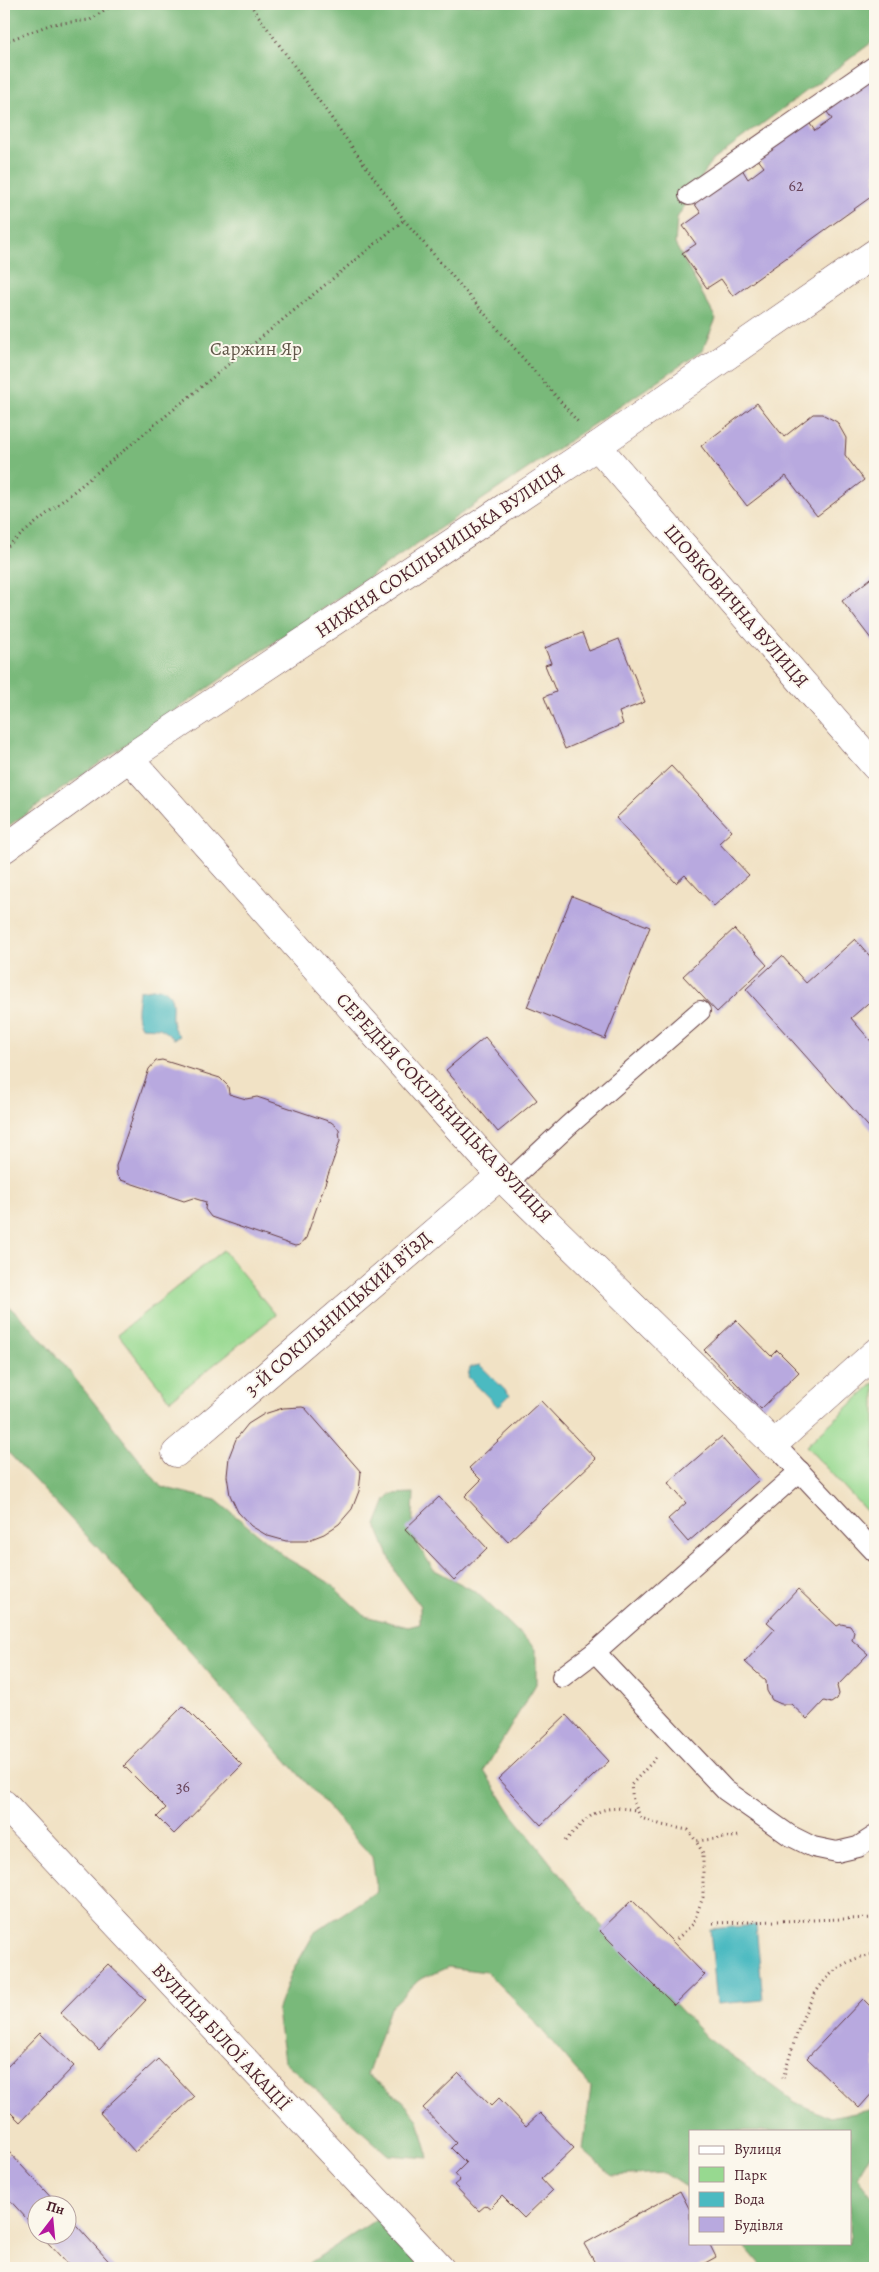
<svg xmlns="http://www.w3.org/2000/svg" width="879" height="2272" viewBox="0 0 879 2272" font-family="Alegreya,serif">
<rect width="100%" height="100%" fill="#fbf7ec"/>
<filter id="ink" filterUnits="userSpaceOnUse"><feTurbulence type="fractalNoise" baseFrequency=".02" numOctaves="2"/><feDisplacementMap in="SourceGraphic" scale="10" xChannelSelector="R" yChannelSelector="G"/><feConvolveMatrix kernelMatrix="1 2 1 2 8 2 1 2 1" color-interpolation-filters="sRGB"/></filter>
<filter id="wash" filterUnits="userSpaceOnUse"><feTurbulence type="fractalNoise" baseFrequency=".0096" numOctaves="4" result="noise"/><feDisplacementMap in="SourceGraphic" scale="20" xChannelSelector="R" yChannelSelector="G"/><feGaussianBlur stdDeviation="1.12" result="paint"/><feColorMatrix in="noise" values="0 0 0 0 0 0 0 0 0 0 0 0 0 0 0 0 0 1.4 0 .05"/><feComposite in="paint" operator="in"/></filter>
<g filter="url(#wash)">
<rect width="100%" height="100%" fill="#f1e2c5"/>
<!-- green -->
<g fill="#97d990" stroke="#707c5e">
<polygon points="223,1250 276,1315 170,1400 118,1334"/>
<polygon points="875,1382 875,1506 868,1513 806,1446"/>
</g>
<!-- forest -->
<g fill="#79b97a" stroke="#626c52">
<polygon points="4,4 875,4 875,40 711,162 677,218 675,244 716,319 702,351 415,545 4,829"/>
<polygon points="4,1302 27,1323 65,1366 161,1487 216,1500 288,1559 328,1582 365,1616 408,1627 420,1624 420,1606 396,1573 376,1525 386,1500 392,1494 414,1493 412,1535 433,1569 476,1592 536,1649 536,1684 484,1771 511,1813 587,1909 707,2038 795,2102 830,2118 875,2109 875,2146 857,2177 875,2200 875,2268 763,2268 742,2243 850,2243 850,2131 690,2131 690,2190 664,2173 612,2176 583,2150 591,2087 528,2014 486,1972 448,1967 419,1980 390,2008 367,2075 400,2098 418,2120 429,2158 388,2155 284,2061 277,2011 291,1974 315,1932 377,1891 372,1857 99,1549 4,1448"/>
<polygon points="377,2219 421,2268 303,2268 308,2264"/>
</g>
<!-- water -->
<g fill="#4bbac1" stroke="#4a6c76">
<path d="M159,988C185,996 161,1020 180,1036L174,1039L160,1028L141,1027C134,1014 138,1005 139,991Z"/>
<polygon points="480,1365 510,1395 498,1407 468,1377 470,1367"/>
<polygon points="756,1925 763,2000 717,2004 710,1929"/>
</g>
<g id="blocks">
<!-- building -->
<g fill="#b8a9df">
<polygon points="875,73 875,194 733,296 721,279 707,288 682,253 696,244 683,226 701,213 694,203 742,169 748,179 764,167 757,158 808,121 815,131 832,119 825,109"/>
<polygon points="757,403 784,437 813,414 822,414 837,422 846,438 845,455 864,480 817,516 786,476 747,506 701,446"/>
<polygon points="875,575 875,644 842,601"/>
<polygon points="582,633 589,651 619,639 645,702 619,712 623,724 565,749 544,697 556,692 545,665 551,663 545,648"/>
<polygon points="671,766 732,831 719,843 749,875 714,906 685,875 676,883 616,818"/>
<polygon points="572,896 650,927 605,1039 527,1007"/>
<polygon points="734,929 767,965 717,1012 683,976"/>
<polygon points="855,939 875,962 875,997 851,1018 875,1046 875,1134 746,989 782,956 806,983"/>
<polygon points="485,1037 537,1100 498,1132 446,1070"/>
<polygon points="162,1060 220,1078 228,1086 229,1094 246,1099 257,1097 331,1122 336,1126 339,1130 340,1141 306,1238 300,1245 295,1246 211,1217 205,1209 206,1202 193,1198 184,1201 121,1180 117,1176 116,1166 149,1069 156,1061"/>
<polygon points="736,1320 771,1356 777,1350 799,1372 761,1409 704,1350"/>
<polygon points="541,1401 596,1459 508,1542 465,1496 481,1480 469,1468"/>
<polygon points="302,1407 305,1408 361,1472 359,1491 352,1509 339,1524 324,1534 306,1541 286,1541 268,1536 251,1526 238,1512 230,1495 227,1476 229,1457 236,1439 248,1424 264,1414 283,1408"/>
<polygon points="721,1437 759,1480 688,1542 668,1519 686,1503 668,1483"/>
<polygon points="439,1497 487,1548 454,1580 405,1529"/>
<polygon points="798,1589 837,1626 841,1624 850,1626 854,1632 852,1640 868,1654 837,1686 839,1694 837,1699 831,1703 824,1701 807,1719 791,1704 781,1704 772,1700 767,1691 766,1681 745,1662 775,1629 767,1622"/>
<polygon points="183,1706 242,1765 174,1834 157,1817 166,1808 124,1766"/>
<polygon points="566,1715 609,1761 541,1825 498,1779"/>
<polygon points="632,1900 705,1975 674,2005 600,1931"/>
<polygon points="108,1964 146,2000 99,2050 60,2013"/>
<polygon points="863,1999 875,2011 875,2090 859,2108 807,2058"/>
<polygon points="40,2033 74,2066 20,2122 4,2106 4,2070"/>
<polygon points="158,2059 194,2097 135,2152 100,2113"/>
<polygon points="459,2073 491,2106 499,2098 526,2126 540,2113 574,2148 541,2179 552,2191 524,2218 502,2196 490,2208 486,2205 479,2211 454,2185 460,2180 455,2174 466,2163 451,2148 456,2143 423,2108"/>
<polygon points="9,2152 57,2204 38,2204 38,2231 4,2194 4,2157"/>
<polygon points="680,2191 690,2210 690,2243 709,2243 716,2257 696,2268 598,2268 584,2244"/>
<polygon points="68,2216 115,2268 71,2268 40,2234 68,2234"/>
</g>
</g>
</g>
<g filter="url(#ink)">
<use href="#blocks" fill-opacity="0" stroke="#633c42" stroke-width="1"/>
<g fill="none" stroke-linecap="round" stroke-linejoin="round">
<defs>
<g id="service">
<polyline points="689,195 875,66"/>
<polyline points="507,1183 569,1125 700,1011"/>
<polyline points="774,1444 875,1552"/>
<polyline points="595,1652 725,1790 789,1835 813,1847 837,1852 858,1847 875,1836"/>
<polyline points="562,1677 595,1652 800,1471"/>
</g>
<g id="minor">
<polyline points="597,446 875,766"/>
<polyline points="129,758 507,1183 774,1444 875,1353"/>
<polyline points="4,849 129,758 597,446 875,253"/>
<polyline points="176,1453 501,1175"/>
<polyline points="4,1804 440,2268"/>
</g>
</defs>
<!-- service casing -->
<use href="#service" stroke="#633c42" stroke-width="22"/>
<!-- minor casing -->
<use href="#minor" stroke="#633c42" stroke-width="29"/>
<!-- path -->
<g stroke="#633c42" stroke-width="3" stroke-dasharray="1 4" stroke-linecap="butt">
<polyline points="250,4 404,220 578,422"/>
<polyline points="4,42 52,24 90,20 114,4"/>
<polyline points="4,549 404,220"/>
<polyline points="656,1758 631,1785 633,1801 641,1818 662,1825 688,1830 696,1841"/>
<path d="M565,1841C591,1814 597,1804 636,1810"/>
<polyline points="713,1923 875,1918"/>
<polyline points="677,1939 693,1924 703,1897 703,1853 696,1841 740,1836"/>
<path d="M783,2078C800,2026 811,1963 875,1954"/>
</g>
<!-- service -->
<use href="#service" stroke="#fff" stroke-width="20"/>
<!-- minor -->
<use href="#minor" stroke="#fff" stroke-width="28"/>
</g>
</g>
<g text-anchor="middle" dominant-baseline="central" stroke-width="4" stroke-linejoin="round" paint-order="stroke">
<!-- number labels -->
<g font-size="16" fill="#664258">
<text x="796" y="186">62</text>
<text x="183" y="1787">36</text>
</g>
<!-- park labels -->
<g font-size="19" fill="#615749" stroke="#fbf7ec">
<text x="256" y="349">Саржин Яр</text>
</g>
<!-- street labels -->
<g font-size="19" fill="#4a1f2b" stroke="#fbf7ec">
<text transform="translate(440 551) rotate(-34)">НИЖНЯ СОКІЛЬНИЦЬКА ВУЛИЦЯ</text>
<text transform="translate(736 606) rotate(49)">ШОВКОВИЧНА ВУЛИЦЯ</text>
<text transform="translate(444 1108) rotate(47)">СЕРЕДНЯ СОКІЛЬНИЦЬКА ВУЛИЦЯ</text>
<text transform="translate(338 1314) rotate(-41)">3-Й СОКІЛЬНИЦЬКИЙ В’ЇЗД</text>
<text transform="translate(221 2037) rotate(47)">ВУЛИЦЯ БІЛОЇ АКАЦІЇ</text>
</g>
</g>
<!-- margin -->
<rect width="879" height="2272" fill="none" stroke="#fbf7ec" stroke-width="20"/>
<!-- legend -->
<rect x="689" y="2130" width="162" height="115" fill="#fbf7ec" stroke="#b4a19f"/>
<rect x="699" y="2146" width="25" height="8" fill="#ffffff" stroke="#b4a19f"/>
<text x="734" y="2154" font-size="15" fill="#4a1f2b">Вулиця</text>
<rect x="699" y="2167" width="25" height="15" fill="#97d990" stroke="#b4a19f"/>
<text x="734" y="2180" font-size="15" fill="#4a1f2b">Парк</text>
<rect x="699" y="2192" width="25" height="15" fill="#4bbac1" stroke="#b4a19f"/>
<text x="734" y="2204" font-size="15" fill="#4a1f2b">Вода</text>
<rect x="699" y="2217" width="25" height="15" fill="#b8a9df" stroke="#b4a19f"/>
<text x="734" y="2230" font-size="15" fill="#4a1f2b">Будівля</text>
<!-- north arrow -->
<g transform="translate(52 2220) rotate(16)"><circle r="24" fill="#fbf7ec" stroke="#b4a19f"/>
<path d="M0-4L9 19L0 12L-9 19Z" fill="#b5179e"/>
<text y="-8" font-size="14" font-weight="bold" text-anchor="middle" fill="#4a1f2b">Пн</text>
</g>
</svg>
